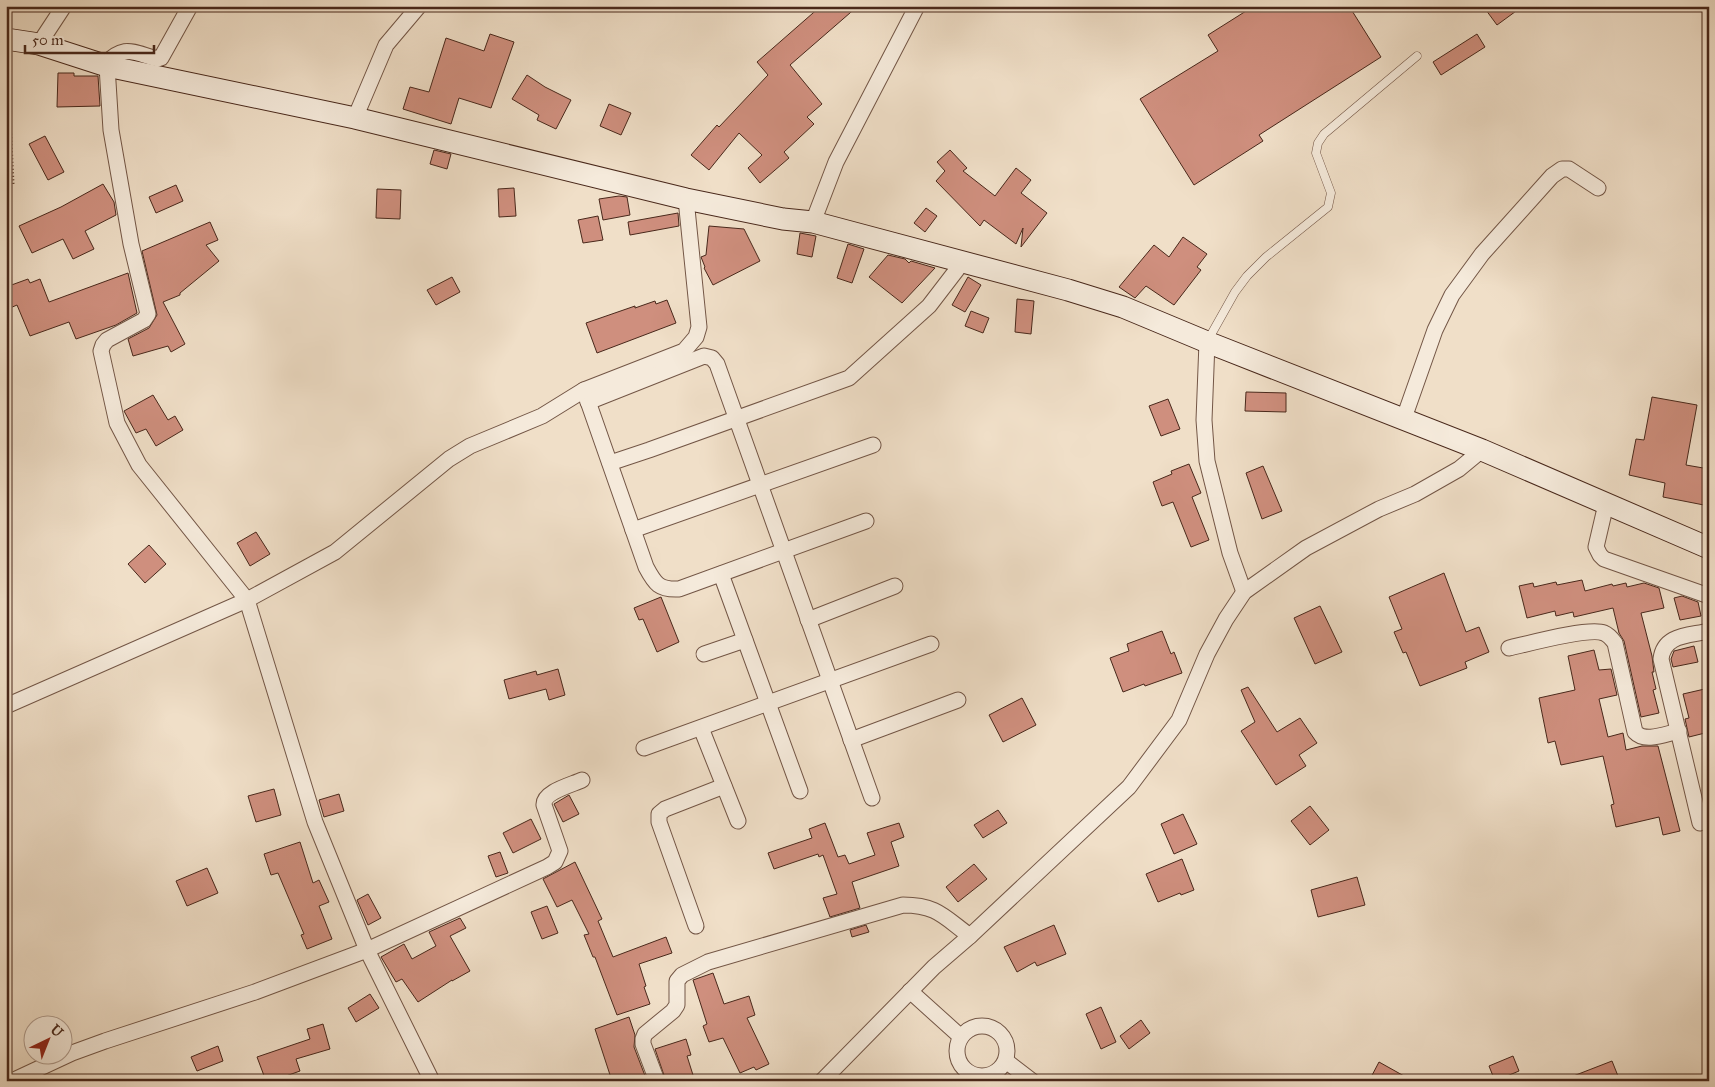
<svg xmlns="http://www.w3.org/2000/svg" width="1715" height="1087" viewBox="0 0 1715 1087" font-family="'IM FELL Great Primer',serif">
<rect width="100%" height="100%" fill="#f0dfc8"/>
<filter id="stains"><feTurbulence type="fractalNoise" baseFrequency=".004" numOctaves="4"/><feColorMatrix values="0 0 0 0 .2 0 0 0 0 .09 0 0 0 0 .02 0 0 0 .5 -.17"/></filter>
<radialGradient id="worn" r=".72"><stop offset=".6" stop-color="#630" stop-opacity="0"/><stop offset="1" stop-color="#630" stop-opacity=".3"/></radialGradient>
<!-- building -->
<g fill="#cf8f7e" stroke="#49281b">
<polygon points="821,6 858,6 790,65 822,104 807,117 814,124 784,152 789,158 760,183 748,168 762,155 739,133 709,170 691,155 717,125 719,127 768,75 757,62"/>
<polygon points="1254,6 1349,6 1381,57 1259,135 1263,141 1194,185 1140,99 1218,51 1208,35"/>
<polygon points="1483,6 1523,6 1497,25"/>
<polygon points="490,34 514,42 491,108 459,98 451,124 403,109 410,87 429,92 446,38 484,51"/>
<polygon points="1477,34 1485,47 1441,75 1433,62"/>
<polygon points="58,73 74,73 74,76 98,76 100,106 57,107"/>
<polygon points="527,75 545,87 571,100 556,129 537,120 539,115 512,99"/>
<polygon points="609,104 631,113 621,135 600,126"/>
<polygon points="45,136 64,172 48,180 29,144"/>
<polygon points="434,150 451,154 447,169 430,164"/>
<polygon points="950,150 967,168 963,171 995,196 1016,168 1031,180 1021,193 1047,213 1021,247 1023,228 1016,244 984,220 980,226 936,181 945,171 937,162"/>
<polygon points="103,184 114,202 116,215 85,231 94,249 73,259 63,239 32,253 19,226 61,207"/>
<polygon points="176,185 183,201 156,213 149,197"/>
<polygon points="514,188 516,216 499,217 498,189"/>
<polygon points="377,189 401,190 400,219 376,218"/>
<polygon points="619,196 627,197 630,215 603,220 599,199"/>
<polygon points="926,208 937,216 925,232 914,223"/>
<polygon points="678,213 679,226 630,235 628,222"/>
<polygon points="598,216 603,240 583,243 578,220"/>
<polygon points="210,222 218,240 206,245 219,261 180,293 180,295 163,302 185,344 171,352 168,346 133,356 128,339 149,328 157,315 142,251"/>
<polygon points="709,226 744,229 760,261 713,285 704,268 705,267 701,257 706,255"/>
<polygon points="800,233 816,236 812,257 797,254"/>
<polygon points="1183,237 1207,254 1197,267 1201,270 1174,305 1146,286 1135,298 1119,287 1154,245 1169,257"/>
<polygon points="848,244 864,249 852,283 837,278"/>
<polygon points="888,255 905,259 909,263 911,261 935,268 902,303 869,277"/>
<polygon points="128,273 137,313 116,325 76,339 69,322 30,336 17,305 10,308 6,299 6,287 28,279 30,283 40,279 49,302"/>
<polygon points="452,277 460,292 436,305 427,290"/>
<polygon points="968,277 981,285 965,312 952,305"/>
<polygon points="1017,299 1034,301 1031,334 1015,332"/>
<polygon points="667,300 676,323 597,353 586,323 635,306 635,308 655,301 656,304"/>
<polygon points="971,311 989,318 983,333 965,326"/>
<polygon points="1246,392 1286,393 1286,412 1245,411"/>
<polygon points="153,395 168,420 175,416 183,430 156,446 146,429 136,433 124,411"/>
<polygon points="1652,397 1697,405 1686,465 1709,469 1709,506 1663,497 1665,483 1629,475 1636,439 1644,440"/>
<polygon points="1168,399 1180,429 1161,436 1149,406"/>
<polygon points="1189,464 1201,493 1192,497 1209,540 1191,547 1173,502 1162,506 1153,482 1172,474 1171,471"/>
<polygon points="1263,466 1282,511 1262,519 1246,473"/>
<polygon points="256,532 270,554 250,566 237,543"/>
<polygon points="149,545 166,564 145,583 128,564"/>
<polygon points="1444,573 1466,632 1479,627 1489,652 1465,662 1467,668 1420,686 1406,652 1403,653 1394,632 1402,629 1389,597"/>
<polygon points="1582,580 1585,591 1612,584 1613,586 1626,583 1627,587 1644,583 1659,588 1664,608 1641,613 1652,656 1654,672 1652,672 1656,689 1653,690 1659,713 1641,717 1624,641 1619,633 1613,608 1574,617 1573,612 1556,616 1555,611 1527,618 1519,586 1533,583 1534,587 1556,582 1557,585"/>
<polygon points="1682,596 1698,602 1701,616 1680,620 1674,598"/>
<polygon points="661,597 679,642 657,652 643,619 639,620 634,608"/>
<polygon points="1320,606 1342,652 1315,664 1294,618"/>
<polygon points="1162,631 1171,654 1174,652 1182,673 1145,686 1144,684 1123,692 1110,658 1129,651 1127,644"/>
<polygon points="1694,646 1698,662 1673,667 1671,659 1674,651"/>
<polygon points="1594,650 1599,670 1611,669 1617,695 1599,699 1608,737 1623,733 1626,750 1642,746 1658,746 1680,831 1663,835 1659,817 1616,827 1611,805 1614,804 1603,756 1561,765 1555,741 1548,743 1539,698 1575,690 1568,656"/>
<polygon points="558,669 565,695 549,700 546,689 509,699 504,680 536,671 537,675"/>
<polygon points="1248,687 1277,732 1300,718 1317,743 1299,755 1306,766 1276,785 1241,731 1255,722 1241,690"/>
<polygon points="1709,688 1709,732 1689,737 1685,719 1689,718 1683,694"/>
<polygon points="1022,698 1036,725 1003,742 989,715"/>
<polygon points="274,789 281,815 256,822 248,796"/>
<polygon points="339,794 344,811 324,817 319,800"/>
<polygon points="569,795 579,814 563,822 554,804"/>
<polygon points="1310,806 1329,830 1310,845 1291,821"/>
<polygon points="998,810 1007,823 983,838 974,825"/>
<polygon points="1183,814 1197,844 1174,854 1161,824"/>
<polygon points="531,819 541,839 513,853 503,833"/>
<polygon points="825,823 838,857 845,855 849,864 875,855 867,833 899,823 904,837 891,842 899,866 852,882 860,908 830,917 823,898 837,894 823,855 819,857 818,854 774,869 768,853 812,838 809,829"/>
<polygon points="300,842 313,883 319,880 329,902 319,906 332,939 307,949 301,935 304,934 278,873 271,875 264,854"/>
<polygon points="500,852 508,873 496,877 488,856"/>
<polygon points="1182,859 1194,890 1181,895 1180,893 1158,902 1146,874"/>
<polygon points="575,862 602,919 598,921 613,957 666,937 672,953 639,964 646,986 644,987 650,1004 617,1015 595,957 593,957 584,935 589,934 572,900 557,907 543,879"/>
<polygon points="974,864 987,879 958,902 946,887"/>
<polygon points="207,868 218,893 187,906 176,881"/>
<polygon points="1357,877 1365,905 1318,917 1311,890"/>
<polygon points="368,894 381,918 368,925 357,900"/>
<polygon points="547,906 558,933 542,939 531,912"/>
<polygon points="460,918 466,928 450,936 470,971 452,981 452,980 418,1002 402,979 396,982 381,957 404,944 412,959 436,946 429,932"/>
<polygon points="866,925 869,932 852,937 850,930"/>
<polygon points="1054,925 1066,954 1037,966 1035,962 1017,972 1004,947"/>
<polygon points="713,973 724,1004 749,996 755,1015 747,1018 769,1064 756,1070 754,1067 740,1073 723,1038 709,1042 703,1026 707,1024 693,980"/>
<polygon points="370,994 379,1008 356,1022 348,1008"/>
<polygon points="1101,1007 1116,1042 1101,1049 1086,1014"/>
<polygon points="629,1017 635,1035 634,1047 647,1081 612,1081 595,1029"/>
<polygon points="1141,1020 1150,1033 1129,1049 1120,1036"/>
<polygon points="323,1024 330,1049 296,1059 300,1071 272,1081 266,1081 257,1057 310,1039 307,1029"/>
<polygon points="686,1039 691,1055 687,1056 693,1075 677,1081 666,1081 655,1049"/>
<polygon points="218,1046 223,1061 197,1071 191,1057"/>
<polygon points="1513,1056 1519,1071 1495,1081 1489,1066"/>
<polygon points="1612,1061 1620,1081 1564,1081 1563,1080"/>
<polygon points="1379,1062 1413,1081 1369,1081"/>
</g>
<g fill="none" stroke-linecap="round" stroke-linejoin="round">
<defs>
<polyline id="lane" points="1208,340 1235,292 1247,276 1266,257 1328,207 1331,193 1316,153 1318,143 1324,134 1417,56"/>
<g id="street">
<polyline points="39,44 64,6"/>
<path d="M104,65C125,43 133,53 158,59L161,58L190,6"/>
<polyline points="107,66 111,130 131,244 148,314 144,320 107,340 103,345 101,351 117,423 139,465 247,600 315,822 367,950 432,1081"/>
<polyline points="355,118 386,45 419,6"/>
<path d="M686,199L699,327L696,337L684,351L584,390L646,567C655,584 659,590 679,589L866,521"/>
<polyline points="813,222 836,162 917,6"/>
<polyline points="1207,342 1204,420 1207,461 1230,553 1244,592"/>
<polyline points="588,402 704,356 712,358 717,364 872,798"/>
<polyline points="1404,418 1435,330 1452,295 1482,254 1552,176 1562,169 1569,169 1598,188"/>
<polyline points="610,463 649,450 849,378 929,306 962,263"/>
<polyline points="1606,504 1596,547 1600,555 1604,559 1709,596"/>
<polyline points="633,530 873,445"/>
<polyline points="721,574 800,791"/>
<polyline points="808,620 895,586"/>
<path d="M1509,648C1527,644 1589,627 1604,633C1609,635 1612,639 1615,643L1635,732C1645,743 1665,734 1679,731"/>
<polyline points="704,654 745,640"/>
<polyline points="6,706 247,600 335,552 449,459 470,446 542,416 584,390"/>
<polyline points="701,728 738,821"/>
<polyline points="851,740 958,700"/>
<polyline points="644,748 931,644"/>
<path d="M1700,823L1661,659C1664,634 1689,636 1709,631"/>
<polyline points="696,926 659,822 659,814 665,809 724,786"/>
<polyline points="910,991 961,1037"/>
<circle cx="982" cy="1051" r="25"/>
<polyline points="1006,1061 1032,1081"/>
<path d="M12,1081L72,1053L105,1041L255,992L367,950L547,867L555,862L560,851L544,805C543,792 571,785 582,780"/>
<path d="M657,1081L643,1044V1039L645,1034L673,1011L677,1005V981L682,975L708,962L903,905C937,905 944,917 970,936"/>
<polyline points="822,1081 934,967 970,936 1129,787 1179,720 1207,654 1226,619 1244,592 1306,548 1379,509 1415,494 1459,469 1482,450"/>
</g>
<polyline id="secondary" points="6,39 39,44 107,66 355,118 686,199 783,219 813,222 1068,290 1123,307 1207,342 1482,450 1709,548"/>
</defs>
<!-- lane casing -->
<use href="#lane" stroke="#735646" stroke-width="9"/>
<!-- street casing -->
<use href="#street" stroke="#735646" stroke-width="17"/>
<!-- secondary casing -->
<use href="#secondary" stroke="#49281b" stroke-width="23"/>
<!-- path -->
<polyline stroke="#49281b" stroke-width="3" stroke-dasharray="1 2.5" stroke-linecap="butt" points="7,57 13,184"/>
<!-- lane -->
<use href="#lane" stroke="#f5eadb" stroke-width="8"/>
<!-- street -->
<use href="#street" stroke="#f5eadb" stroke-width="15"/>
<!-- secondary -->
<use href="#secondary" stroke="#f5eadb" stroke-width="21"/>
</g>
<!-- margin -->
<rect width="1715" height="1087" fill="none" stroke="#f0dfc8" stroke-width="25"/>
<rect x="8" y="8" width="1700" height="1072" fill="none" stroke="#49281b" stroke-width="2.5"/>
<rect x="12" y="12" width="1690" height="1062" fill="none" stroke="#49281b"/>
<!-- north arrow -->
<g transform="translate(48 1040) rotate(43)"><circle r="24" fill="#f5eadb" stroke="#b09c8e"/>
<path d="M0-4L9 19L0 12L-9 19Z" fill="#8f2418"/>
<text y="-8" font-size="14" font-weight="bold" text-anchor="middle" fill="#49281b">U</text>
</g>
<!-- scale -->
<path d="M25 45v8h129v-8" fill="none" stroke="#49281b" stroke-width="2.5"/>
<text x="32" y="45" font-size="15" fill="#49281b" stroke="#f5eadb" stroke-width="4" paint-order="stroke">50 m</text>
<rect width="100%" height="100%" filter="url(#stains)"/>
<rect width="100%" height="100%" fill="url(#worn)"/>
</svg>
